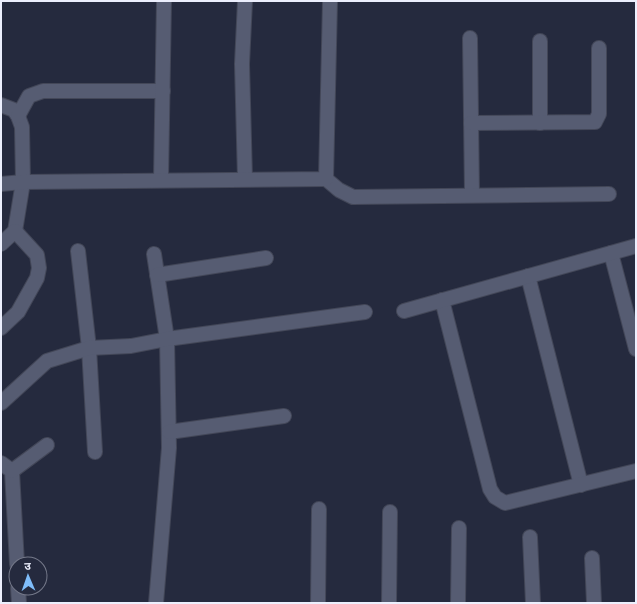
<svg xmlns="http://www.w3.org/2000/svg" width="637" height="604" viewBox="0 0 637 604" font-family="Commissioner,'Noto Sans Devanagari',sans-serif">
<rect width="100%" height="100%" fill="#252a3e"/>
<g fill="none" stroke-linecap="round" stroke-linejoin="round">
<defs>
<g id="minor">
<polyline points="245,1 242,64 245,179"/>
<polyline points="470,38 472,195"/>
<polyline points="540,41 540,123"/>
<polyline points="1,105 14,110 18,116 22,127 23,182 15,231"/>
<polyline points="18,116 29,96 43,91 163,91"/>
<polyline points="471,123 595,122 599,114 599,48"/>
<polyline points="326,179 339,190 353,197 609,194"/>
<polyline points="161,180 164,1"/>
<polyline points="1,184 23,182 326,179 330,1"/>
<polyline points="1,244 15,231 37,255 39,268 37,278 18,312 1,328"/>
<polyline points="78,251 89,348 95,452"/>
<polyline points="611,253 636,349"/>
<polyline points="154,254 167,339 169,448 156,603"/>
<polyline points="157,275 266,258"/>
<polyline points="528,276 581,485"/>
<polyline points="442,300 490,489 495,497 505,503 636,471"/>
<polyline points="404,311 636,246"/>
<polyline points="1,403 47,361 89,348 131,346 167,339 365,312"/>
<polyline points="169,432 284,416"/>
<polyline points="1,463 12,471 17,564"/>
<polyline points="12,471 47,445"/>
<polyline points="530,537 533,603"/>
<polyline points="592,558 594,603"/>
<polyline points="18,588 19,603"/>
<polyline points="318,603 319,509"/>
<polyline points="389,603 390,512"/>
<polyline points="458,603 459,528"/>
</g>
</defs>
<!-- minor casing -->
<use href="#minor" stroke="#434758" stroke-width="16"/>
<!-- minor -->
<use href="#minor" stroke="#565c72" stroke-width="14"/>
</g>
<!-- border -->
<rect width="637" height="604" fill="none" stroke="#eceffd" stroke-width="4"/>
<!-- north arrow -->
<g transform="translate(28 576) rotate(358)"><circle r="19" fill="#252a3e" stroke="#75798a"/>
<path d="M0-3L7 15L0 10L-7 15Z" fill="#7fbdfa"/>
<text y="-6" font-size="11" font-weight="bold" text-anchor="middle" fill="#eceffd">उ</text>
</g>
</svg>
